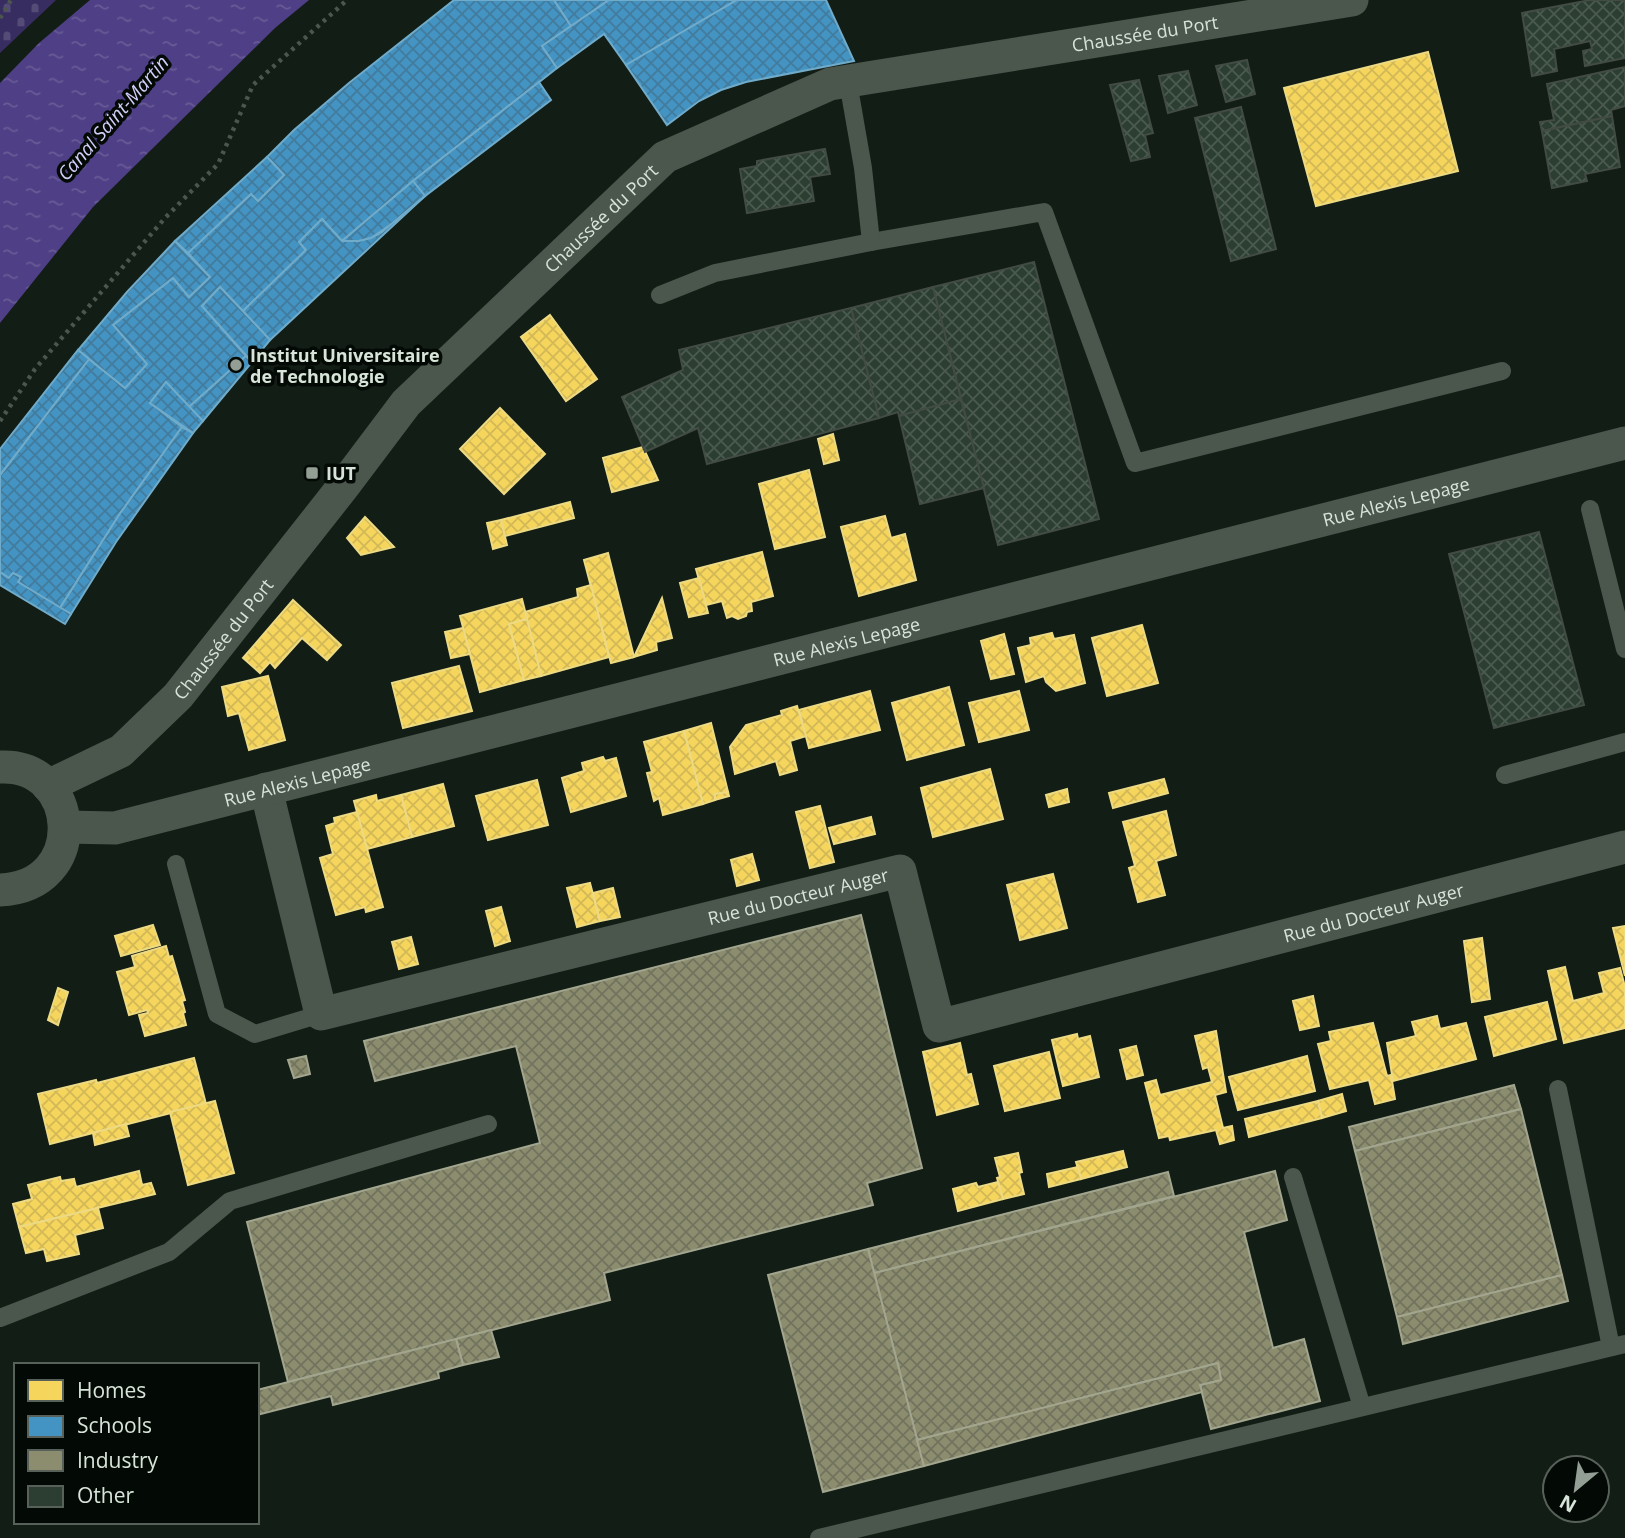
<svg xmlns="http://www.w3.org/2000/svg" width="1625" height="1538" viewBox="0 0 1625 1538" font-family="'Open Sans',sans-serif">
<defs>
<pattern id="cemetery-stones" width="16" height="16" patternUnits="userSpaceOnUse" patternTransform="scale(1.75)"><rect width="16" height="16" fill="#382d61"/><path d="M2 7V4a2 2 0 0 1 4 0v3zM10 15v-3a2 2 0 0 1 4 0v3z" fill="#544b77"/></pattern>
<pattern id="water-ripples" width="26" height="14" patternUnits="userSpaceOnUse" patternTransform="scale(1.75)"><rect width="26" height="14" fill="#4f3f86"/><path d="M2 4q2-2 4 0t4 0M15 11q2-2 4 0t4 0" fill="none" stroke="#685b96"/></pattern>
<pattern id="homes-cross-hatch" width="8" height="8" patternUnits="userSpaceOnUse" patternTransform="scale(1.75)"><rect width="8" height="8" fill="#f6d55c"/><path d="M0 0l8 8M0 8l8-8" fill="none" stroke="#d2b857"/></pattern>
<pattern id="schools-cross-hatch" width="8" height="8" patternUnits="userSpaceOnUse" patternTransform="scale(1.75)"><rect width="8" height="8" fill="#4393c3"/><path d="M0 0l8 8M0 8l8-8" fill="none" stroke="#427b9c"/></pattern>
<pattern id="industry-cross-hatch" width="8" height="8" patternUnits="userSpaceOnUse" patternTransform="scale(1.75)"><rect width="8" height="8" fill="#8c8c6e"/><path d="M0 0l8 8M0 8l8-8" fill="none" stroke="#72735e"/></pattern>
<pattern id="building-cross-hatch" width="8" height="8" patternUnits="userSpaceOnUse" patternTransform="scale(1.75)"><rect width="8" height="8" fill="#2c3e32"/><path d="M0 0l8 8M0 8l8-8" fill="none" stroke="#4a5a4f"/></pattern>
</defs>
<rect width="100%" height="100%" fill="#121d15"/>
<!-- cemetery -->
<polygon fill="url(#cemetery-stones)" points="0,0 56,0 0,53"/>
<!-- water -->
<polygon fill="url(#water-ripples)" points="90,0 309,0 275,28 93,207 0,323 0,83 39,43"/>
<!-- homes -->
<g fill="url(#homes-cross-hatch)" stroke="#edda82" stroke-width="2">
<polygon points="1428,52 1458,171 1316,206 1284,88"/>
<polygon points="550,315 597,379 566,401 521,337"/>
<polygon points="500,408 545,454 504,494 460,449"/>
<polygon points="833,434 839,460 824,464 818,439"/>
<polygon points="643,447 658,480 612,492 603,458"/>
<polygon points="809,470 825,537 775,549 759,484"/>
<polygon points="570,502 574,518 505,536 501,520"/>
<polygon points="885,516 891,538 905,534 916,580 859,596 841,527"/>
<polygon points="365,517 394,547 361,555 347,538"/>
<polygon points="501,520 507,545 493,549 487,523"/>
<polygon points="762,552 773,596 751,602 752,611 747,612 746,616 738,619 732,616 727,618 722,601 706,605 696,569"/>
<polygon points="608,553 634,657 611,663 584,560"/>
<polygon points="699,578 708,613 689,617 680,583"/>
<polygon points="591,585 609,657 541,676 525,612 578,597 577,589"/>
<polygon points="662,598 672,638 656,642 657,650 634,657"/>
<polygon points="522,599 527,619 509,624 524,680 480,692 460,616"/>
<polygon points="293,600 341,645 327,660 302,638 275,668 270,662 260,673 243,658"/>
<polygon points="527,619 541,676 524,680 509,624"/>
<polygon points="1142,625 1158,683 1107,696 1092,638"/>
<polygon points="463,628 470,654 451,658 445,632"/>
<polygon points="1052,633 1054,639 1074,635 1085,683 1056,691 1046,682 1044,676 1026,682 1018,648 1031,645 1030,638"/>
<polygon points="1004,634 1014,674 991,679 981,641"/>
<polygon points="459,666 472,711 403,728 392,683"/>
<polygon points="268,676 285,740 249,750 239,713 228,716 222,687"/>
<polygon points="949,687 964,745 907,760 892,703"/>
<polygon points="870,691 880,730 809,748 799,710"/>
<polygon points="1019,691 1029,730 979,742 969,703"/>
<polygon points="797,706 806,736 790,741 797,770 780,775 776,761 735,774 730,747 746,725 782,715 781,711"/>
<polygon points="711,723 728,792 715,794 715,800 703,804 684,731"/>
<polygon points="684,731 703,804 663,815 659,798 654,801 647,773 652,772 644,742"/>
<polygon points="603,757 605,761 616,758 626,796 571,812 562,778 584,771 582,763"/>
<polygon points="990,769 1003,819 933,837 921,788"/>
<polygon points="1164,779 1168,793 1113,808 1109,793"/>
<polygon points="537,780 548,825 488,840 476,796"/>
<polygon points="443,784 454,826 412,837 401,795"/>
<polygon points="1067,789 1069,802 1049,807 1046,795"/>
<polygon points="728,792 729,796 715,800 715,794"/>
<polygon points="376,795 377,801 401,795 412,837 367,849 354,801"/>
<polygon points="820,806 834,862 810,868 796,812"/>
<polygon points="1166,811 1176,855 1156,861 1165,895 1138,902 1129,868 1135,866 1123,822"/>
<polygon points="357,812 383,907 366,912 365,907 336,915 320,858 333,854 326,826 335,823 334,818"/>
<polygon points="871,817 875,834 834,844 829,828"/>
<polygon points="752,854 759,880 737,886 731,860"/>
<polygon points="1053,874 1067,928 1020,940 1007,885"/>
<polygon points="590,883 600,921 577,927 567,888"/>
<polygon points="613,888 620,917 600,921 593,893"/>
<polygon points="501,907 510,941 495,946 486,911"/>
<polygon points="153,925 160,945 121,956 115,936"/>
<polygon points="1625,926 1625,976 1613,928"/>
<polygon points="411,937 418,964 399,969 392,942"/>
<polygon points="1482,938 1490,999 1472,1002 1464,941"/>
<polygon points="166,946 169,957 172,956 185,1000 182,1001 185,1012 183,1013 186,1025 145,1036 139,1015 148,1013 147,1010 129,1015 117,972 135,967 132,956"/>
<polygon points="1565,967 1573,1001 1604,993 1599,973 1620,968 1625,987 1625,1028 1564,1043 1548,971"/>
<polygon points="58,988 68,992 58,1025 48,1020"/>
<polygon points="1313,996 1319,1026 1300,1030 1293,1001"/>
<polygon points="1547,1002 1556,1039 1494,1056 1485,1017"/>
<polygon points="1437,1016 1440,1029 1466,1023 1476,1059 1393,1081 1387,1043 1416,1036 1412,1022"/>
<polygon points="1373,1023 1387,1076 1391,1075 1395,1099 1375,1104 1369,1080 1330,1089 1318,1044 1331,1041 1329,1032"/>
<polygon points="1216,1031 1226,1092 1215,1095 1223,1128 1232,1126 1234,1140 1220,1144 1216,1130 1170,1140 1169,1136 1159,1138 1145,1083 1156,1080 1160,1095 1212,1082 1208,1067 1203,1069 1195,1036"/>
<polygon points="1077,1034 1078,1039 1090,1036 1099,1077 1063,1086 1052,1040"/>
<polygon points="960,1043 967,1075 971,1074 978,1104 937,1115 923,1052"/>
<polygon points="1136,1046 1143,1075 1127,1079 1120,1050"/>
<polygon points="1049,1052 1060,1098 1005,1111 994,1066"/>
<polygon points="1307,1056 1315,1091 1238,1110 1229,1077"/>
<polygon points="194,1058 206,1104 50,1144 38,1094 96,1080 97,1083"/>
<polygon points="1342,1094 1346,1111 1322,1118 1318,1101"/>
<polygon points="215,1101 234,1173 188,1185 170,1112"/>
<polygon points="1318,1101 1322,1118 1249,1137 1245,1119"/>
<polygon points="126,1124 129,1136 95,1145 93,1133"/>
<polygon points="1123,1151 1127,1167 1081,1179 1076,1162"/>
<polygon points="1018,1153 1022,1172 1019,1173 1024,1194 1003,1199 997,1178 1000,1177 995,1158"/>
<polygon points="1078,1167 1081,1179 1049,1187 1047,1174"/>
<polygon points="139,1171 142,1185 151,1183 155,1194 19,1227 13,1204 32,1199 28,1185 60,1177 61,1181 74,1179 76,1187"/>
<polygon points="998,1182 1003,1199 958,1211 953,1189 976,1183 978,1187"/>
<polygon points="98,1208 103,1228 75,1235 79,1254 47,1261 44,1249 26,1253 19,1227"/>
</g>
<!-- schools -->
<g fill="url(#schools-cross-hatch)" stroke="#70abca" stroke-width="2">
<polygon points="454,0 554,0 571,26 542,46 557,68 413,181 342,241 322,219 299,242 306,250 243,311 220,287 202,306 246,356 189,407 166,382 150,403 182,427 119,515 60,608 18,582 21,577 13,573 9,578 0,572 0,475 89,359 125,388 147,364 113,325 173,278 189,297 210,277 188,253 251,194 258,201 284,175 267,157 294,130 349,83"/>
<polygon points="554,0 609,0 571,26"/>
<polygon points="609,0 737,0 626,65 604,34 557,68 542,46"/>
<polygon points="737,0 826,0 854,61 746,82 721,90 699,101 667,125 626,65"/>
<polygon points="539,82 551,100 425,196 413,181"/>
<polygon points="267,157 284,175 258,201 251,194 188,253 175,241"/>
<polygon points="413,181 425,196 393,223 371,238 359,241 342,241"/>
<polygon points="425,196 270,340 243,311 306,250 299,242 322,219 342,241 359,241 371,238 382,232"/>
<polygon points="175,241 210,277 189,297 173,278 113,325 147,364 125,388 78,350 127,292"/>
<polygon points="220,287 270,340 252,362 202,306"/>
<polygon points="78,350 89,359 0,475 0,449"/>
<polygon points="246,356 252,362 203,421 189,407"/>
<polygon points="166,382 203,421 193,433 150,403"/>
<polygon points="182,427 193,433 116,542 71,614 60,608 119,515"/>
<polygon points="0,572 9,578 13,573 21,577 18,582 71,614 65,624 0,585"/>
</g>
<!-- industry -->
<g fill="url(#industry-cross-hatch)" stroke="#a3a68e" stroke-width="2">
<polygon points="861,915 922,1168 867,1183 873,1205 604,1273 610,1300 288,1382 247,1222 540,1143 516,1046 375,1081 364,1041"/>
<polygon points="306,1056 310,1074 294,1078 288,1060"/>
<polygon points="1514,1085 1521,1109 1355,1151 1349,1127"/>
<polygon points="1521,1109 1562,1275 1397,1317 1355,1151"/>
<polygon points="1275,1171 1287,1220 1244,1232 1273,1348 1304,1339 1320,1401 1211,1429 1200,1385 1221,1380 1218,1363 917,1440 874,1273"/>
<polygon points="1168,1172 1174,1196 874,1273 868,1249"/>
<polygon points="868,1249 924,1466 823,1492 768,1275"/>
<polygon points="1562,1275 1568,1301 1403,1344 1397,1317"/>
<polygon points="491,1330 499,1357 463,1365 456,1339"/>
<polygon points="456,1339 463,1365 438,1372 439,1378 333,1405 331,1396 257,1415 257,1390"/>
<polygon points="1218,1363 1221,1380 1200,1385 1202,1392 924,1466 917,1440"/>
</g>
<!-- building -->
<g fill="url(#building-cross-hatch)" stroke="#424b44" stroke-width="2">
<polygon points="1590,0 1625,0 1625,58 1585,66 1583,51 1592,49 1590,41 1554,49 1557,71 1532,76 1522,13"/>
<polygon points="1247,60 1255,94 1226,102 1216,66"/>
<polygon points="1625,67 1625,106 1611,110 1612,116 1542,131 1540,122 1554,120 1547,84"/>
<polygon points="1188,71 1197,105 1168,113 1159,76"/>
<polygon points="1139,80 1153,133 1145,135 1150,157 1131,161 1110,85"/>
<polygon points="1241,107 1276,249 1231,261 1195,118"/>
<polygon points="1612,116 1620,167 1585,174 1587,181 1552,188 1542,131"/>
<polygon points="825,149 830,174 810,177 814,201 747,213 740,169 757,166 757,161"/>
<polygon points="1034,262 1099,519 998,545 933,287"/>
<polygon points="933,287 961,399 899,416 898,412 879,418 851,308"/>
<polygon points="851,308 879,418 707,464 698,428 645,452 622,397 683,370 679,350"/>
<polygon points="961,399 984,488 920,504 899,416"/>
<polygon points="1539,532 1584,705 1494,728 1449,554"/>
</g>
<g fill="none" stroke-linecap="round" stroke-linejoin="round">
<!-- path -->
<g stroke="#4c554e" stroke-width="4.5" stroke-dasharray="3.5 5" stroke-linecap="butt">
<polyline points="0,18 11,0"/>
<polyline points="0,421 35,369 165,218 218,164 253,85 347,0"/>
</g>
<!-- service -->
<g stroke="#4b564d" stroke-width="18">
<polyline points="871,242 1044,212 1135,463 1502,371"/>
<polyline points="660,295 715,273 871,242 863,168 848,82"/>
<polyline points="1590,509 1625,649"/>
<polyline points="1505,775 1625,742"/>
<polyline points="176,864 217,1014 255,1034 321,1014"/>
<polyline points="1558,1089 1611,1347"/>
<polyline points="1293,1177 1362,1407"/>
<polyline points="0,1318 169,1252 230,1201 488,1124"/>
<polyline points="819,1538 1625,1344"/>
</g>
<!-- minor -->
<g stroke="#4b564d" stroke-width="33">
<path d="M0,767C81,763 90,887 0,890"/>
<path id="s1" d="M48,786L121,751L178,696L342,488L406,403L665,157L830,84L1352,0"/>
<path id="s2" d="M266,789L321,1014L900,871L939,1026L1625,847"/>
<path id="s3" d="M65,827L115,828L1625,443"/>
</g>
</g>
<!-- markers -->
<g fill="#939e94" stroke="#030904" stroke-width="2.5">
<circle cx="236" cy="365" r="7"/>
<rect x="305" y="466" width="14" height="14" rx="3.5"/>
</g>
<g text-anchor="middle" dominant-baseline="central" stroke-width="7" stroke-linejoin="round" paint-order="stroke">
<!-- street labels -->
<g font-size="18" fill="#d8e4d9" stroke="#030904">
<text stroke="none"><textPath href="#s1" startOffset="1388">Chaussée du Port</textPath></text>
<text stroke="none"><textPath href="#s1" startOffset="800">Chaussée du Port</textPath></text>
<text stroke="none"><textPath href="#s3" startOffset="1372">Rue Alexis Lepage</textPath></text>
<text stroke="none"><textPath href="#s1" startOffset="233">Chaussée du Port</textPath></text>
<text stroke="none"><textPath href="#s3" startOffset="805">Rue Alexis Lepage</textPath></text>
<text stroke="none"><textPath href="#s3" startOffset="238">Rue Alexis Lepage</textPath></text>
<text stroke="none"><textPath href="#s2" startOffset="723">Rue du Docteur Auger</textPath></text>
<text stroke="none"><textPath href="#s2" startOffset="1437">Rue du Docteur Auger</textPath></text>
</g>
<!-- poi labels -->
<g font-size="18" font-weight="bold" fill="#d8e4d9" stroke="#030904" text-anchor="start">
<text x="250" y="355">Institut Universitaire<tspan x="250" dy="21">de Technologie</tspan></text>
<text x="326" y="473">IUT</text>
</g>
<!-- water labels -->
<g font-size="19" font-style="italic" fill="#d3cdfa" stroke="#030904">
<text transform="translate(113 118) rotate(-49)">Canal Saint-Martin</text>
</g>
</g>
<!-- legend -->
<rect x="14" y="1363" width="245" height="161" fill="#030904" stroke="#586159" stroke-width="2"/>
<rect x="28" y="1380" width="35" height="21" fill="#f6d55c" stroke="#586159" stroke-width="2"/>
<text x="77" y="1398" font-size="21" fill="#d8e4d9">Homes</text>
<rect x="28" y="1416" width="35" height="21" fill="#4393c3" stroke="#586159" stroke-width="2"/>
<text x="77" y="1433" font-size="21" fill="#d8e4d9">Schools</text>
<rect x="28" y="1450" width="35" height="21" fill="#8c8c6e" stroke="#586159" stroke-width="2"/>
<text x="77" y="1468" font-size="21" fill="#d8e4d9">Industry</text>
<rect x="28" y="1486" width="35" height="21" fill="#2c3e32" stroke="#586159" stroke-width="2"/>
<text x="77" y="1503" font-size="21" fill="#d8e4d9">Other</text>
<!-- north arrow -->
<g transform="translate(1576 1489) rotate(209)"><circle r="33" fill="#030904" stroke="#586159" stroke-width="2"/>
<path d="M0-5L12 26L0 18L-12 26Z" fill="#939e94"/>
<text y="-10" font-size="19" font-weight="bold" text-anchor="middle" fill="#d8e4d9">N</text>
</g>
</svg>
